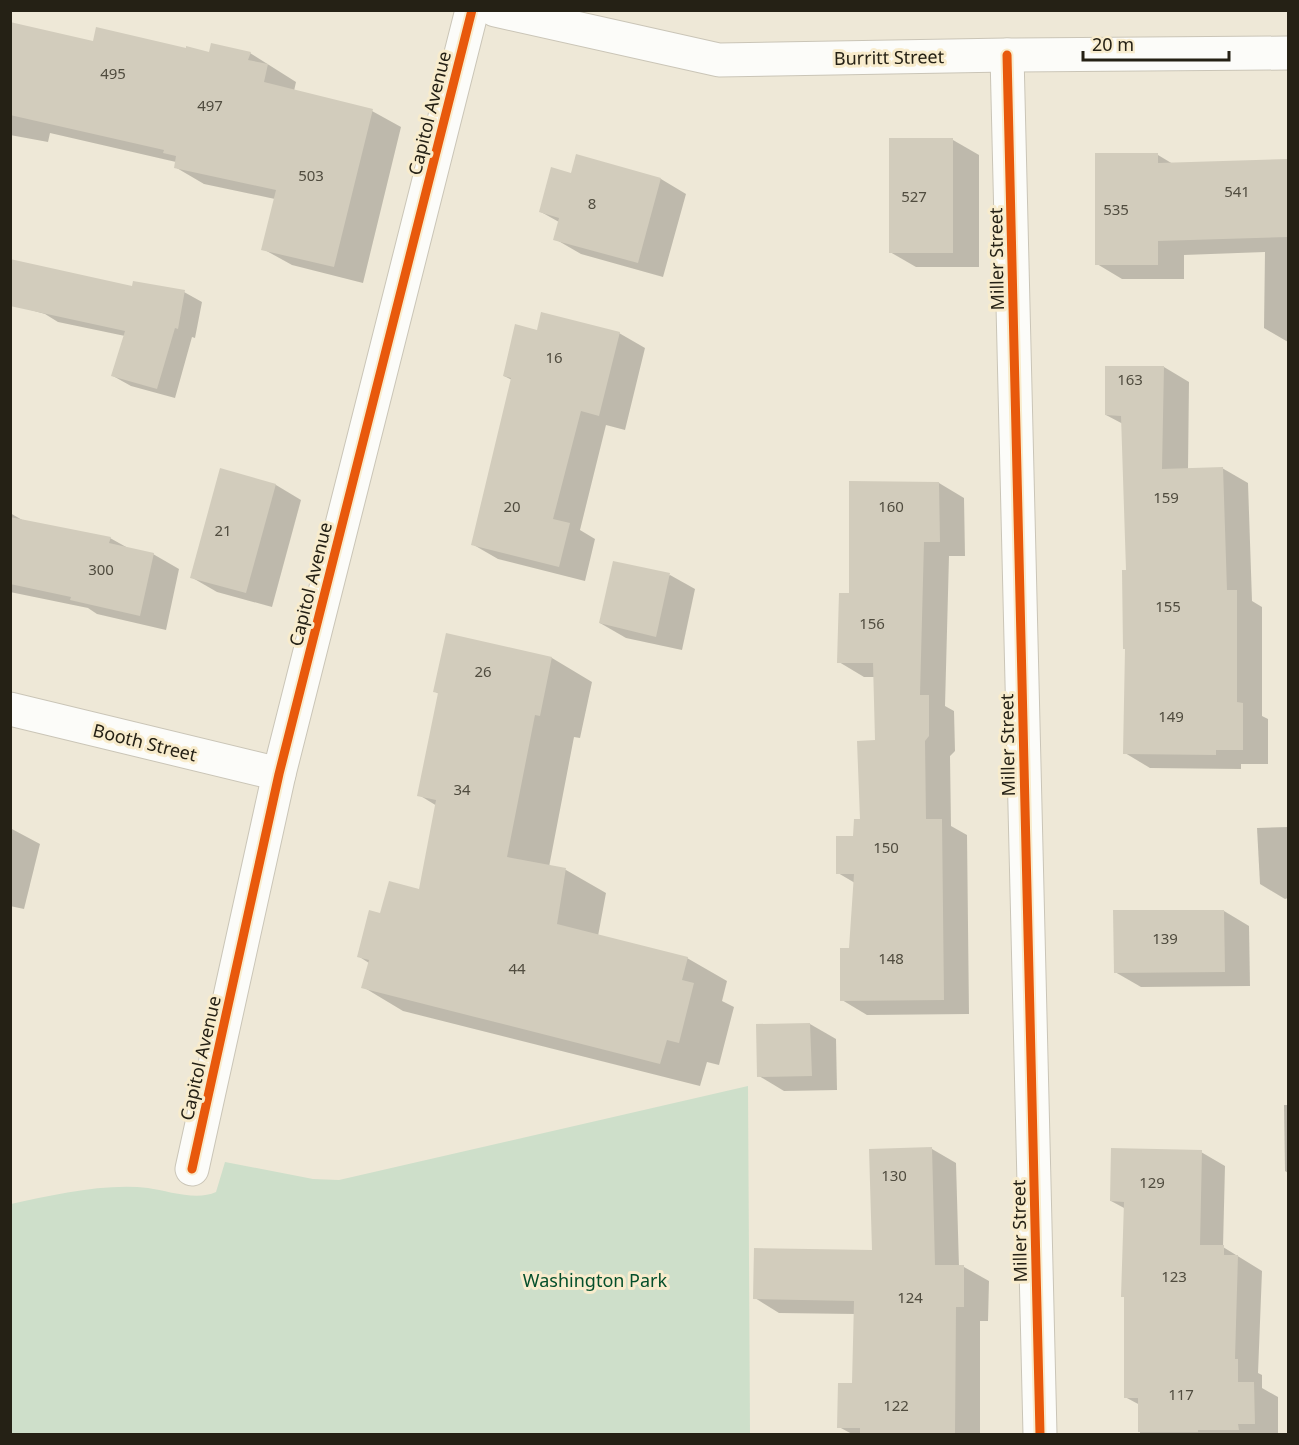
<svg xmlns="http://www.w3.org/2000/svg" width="1299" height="1445" viewBox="0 0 1299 1445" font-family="'Noto Sans',sans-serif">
<rect width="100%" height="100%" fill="#eee8d7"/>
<!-- green -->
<path fill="#cedfca" d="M748,1086L750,1434H11V1204C53,1195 105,1183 148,1188C168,1191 197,1201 216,1192L225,1162L313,1179L339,1180Z"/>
<!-- shadow -->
<g fill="#0003">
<polygon points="10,24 94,43 210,53 250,53 296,82 294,91 372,111 401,127 363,283 292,265 263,249 275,199 204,184 175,167 176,162 50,133 48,142 10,135"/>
<polygon points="953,140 979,155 979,267 916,267 890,252"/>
<polygon points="1158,155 1173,164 1288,160 1288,342 1264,328 1265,252 1184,255 1184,279 1122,279 1097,264"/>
<polygon points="577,156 661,179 686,194 663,277 581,254 555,239 559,222 541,212 572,175"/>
<polygon points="134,288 184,292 202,302 195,338 192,337 175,398 131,386 113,376 125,336 58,322 45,314 10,304"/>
<polygon points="538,331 619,333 645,348 625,430 606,425 580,530 595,539 585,581 498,559 472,544 512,380 504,376"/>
<polygon points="1164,367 1189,382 1188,469 1222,468 1248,483 1252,601 1262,607 1262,716 1268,719 1268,764 1241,764 1241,769 1150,768 1125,753 1128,572 1123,424 1106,415"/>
<polygon points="221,470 276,485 301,500 272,607 217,592 191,577"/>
<polygon points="939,483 964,498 965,556 949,556 945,706 954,711 955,751 950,756 951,826 967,835 969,1014 867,1015 842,1000 850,949 855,883 838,873 862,821 876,741 875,677 864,677 839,662 850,595"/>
<polygon points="10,513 24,521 110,538 128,548 153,554 179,569 166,630 97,614 88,608 10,592"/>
<polygon points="670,575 695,589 682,650 626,638 600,623"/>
<polygon points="448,635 552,658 592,682 580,738 574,737 549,867 566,870 606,893 598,936 687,958 727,981 722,1001 734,1007 719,1065 707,1062 700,1086 403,1011 363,987 369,963 358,956 381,915 420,890 437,806 419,795 439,694 434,691"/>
<polygon points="1288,827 1288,898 1285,899 1260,884 1257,828"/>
<polygon points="10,828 40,844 24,909 10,906"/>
<polygon points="1224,911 1249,926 1250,986 1141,987 1115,972"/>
<polygon points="810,1024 836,1039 837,1090 784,1091 759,1076 758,1026"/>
<polygon points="1284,1105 1288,1105 1288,1173 1285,1171"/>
<polygon points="932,1149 956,1163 959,1267 964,1267 989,1281 988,1321 980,1321 980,1434 852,1434 839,1427 853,1384 855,1314 779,1313 755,1298 874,1252"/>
<polygon points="1201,1152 1225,1166 1223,1247 1262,1271 1258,1373 1262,1375 1262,1388 1278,1397 1278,1434 1140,1434 1140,1405 1125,1397 1126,1298 1122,1296 1126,1209 1111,1201"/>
</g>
<!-- building -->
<g fill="#d2ccbc">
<polygon points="10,22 93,41 96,27 186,48 186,46 209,52 211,43 251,52 248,60 268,64 264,82 373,109 334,267 261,250 276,190 174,168 176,156 163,153 164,150 10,115"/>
<rect x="889" y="138" width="64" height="115"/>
<polygon points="1095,153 1158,153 1158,163 1288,159 1288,237 1158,241 1158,265 1095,265"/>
<polygon points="576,154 661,178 638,263 553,240 559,218 539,212 551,167 571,173"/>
<polygon points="10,259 132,286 133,281 185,290 178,329 175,328 157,389 111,376 125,331 10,306"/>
<polygon points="541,312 620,332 599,416 581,411 553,519 570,523 559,567 471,545 511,378 503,376 515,324 537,330"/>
<polygon points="1105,366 1164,366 1162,469 1223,467 1227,590 1237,590 1237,702 1243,703 1243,750 1216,750 1216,755 1123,754 1125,649 1123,649 1122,570 1126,570 1121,416 1105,415"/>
<polygon points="220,468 276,484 246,593 190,578"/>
<polygon points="849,481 939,482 940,542 924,542 920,695 929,695 929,736 925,741 926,819 942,819 944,1000 840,1001 840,948 849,948 854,874 836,874 836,836 853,836 854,819 860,819 857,741 875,740 873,663 837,663 839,593 849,593"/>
<polygon points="10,517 111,537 109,543 154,553 140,616 70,600 71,597 10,584"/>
<polygon points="613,561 670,573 656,637 599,623"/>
<polygon points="446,633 552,657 540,716 535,715 507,857 566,868 557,924 688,957 682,980 694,983 679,1043 667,1040 660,1064 361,988 369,960 357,957 369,910 380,913 389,881 419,889 436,800 417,796 438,693 433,692"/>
<polygon points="1113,910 1224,910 1225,972 1114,973"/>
<polygon points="810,1023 812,1076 757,1077 756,1024"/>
<polygon points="932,1147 935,1265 964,1265 964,1307 956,1307 955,1434 860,1434 860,1428 837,1428 838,1383 852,1383 854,1301 753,1299 754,1248 872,1250 869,1149"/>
<polygon points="1111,1148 1202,1150 1200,1245 1224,1245 1224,1255 1238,1255 1235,1359 1238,1359 1238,1382 1254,1382 1255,1424 1238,1424 1239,1430 1198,1430 1198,1432 1138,1432 1138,1398 1124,1398 1124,1297 1121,1297 1124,1202 1110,1201"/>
</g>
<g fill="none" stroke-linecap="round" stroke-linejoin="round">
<defs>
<g id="minor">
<polyline points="495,10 719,60 1007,55 1288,53"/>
<polyline points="1007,55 1040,1434"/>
<polyline points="10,709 279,774"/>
<polyline points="192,1169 279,774 472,10"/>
</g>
</defs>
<!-- minor casing -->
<use href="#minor" stroke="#cac5b7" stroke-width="35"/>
<!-- minor -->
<use href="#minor" stroke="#fcfcf9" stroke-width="33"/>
<defs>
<g id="cycleway">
<polyline points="1007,55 1040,1434"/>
<polyline points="192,1169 279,774 472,10"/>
</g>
</defs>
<!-- cycleway casing -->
<use href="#cycleway" stroke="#f8eccd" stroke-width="13"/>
<!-- cycleway -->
<use href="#cycleway" stroke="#e8590c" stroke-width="9"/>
</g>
<g text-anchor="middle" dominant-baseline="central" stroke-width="6" stroke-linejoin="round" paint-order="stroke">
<!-- number labels -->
<g font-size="15" fill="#504c3f">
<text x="113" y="73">495</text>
<text x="210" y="105">497</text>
<text x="311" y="175">503</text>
<text x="1237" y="191">541</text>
<text x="914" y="196">527</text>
<text x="592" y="203">8</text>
<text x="1116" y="209">535</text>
<text x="554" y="357">16</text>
<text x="1130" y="379">163</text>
<text x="1166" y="497">159</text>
<text x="512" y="506">20</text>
<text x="891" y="506">160</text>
<text x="223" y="530">21</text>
<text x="101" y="569">300</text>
<text x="1168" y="606">155</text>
<text x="872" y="623">156</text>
<text x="483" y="671">26</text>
<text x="1171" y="716">149</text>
<text x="462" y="789">34</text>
<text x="886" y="847">150</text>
<text x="1165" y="938">139</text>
<text x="891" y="958">148</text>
<text x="517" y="968">44</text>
<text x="894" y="1175">130</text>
<text x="1152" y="1182">129</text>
<text x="1174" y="1276">123</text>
<text x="910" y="1297">124</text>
<text x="1181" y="1394">117</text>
<text x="896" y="1405">122</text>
</g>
<!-- street labels -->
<g font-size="18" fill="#252115" stroke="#f8eccd">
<text transform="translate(889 57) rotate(-1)">Burritt Street</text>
<text transform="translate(429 113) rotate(-76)">Capitol Avenue</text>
<text transform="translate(996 259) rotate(-91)">Miller Street</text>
<text transform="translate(310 584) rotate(-76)">Capitol Avenue</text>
<text transform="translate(145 742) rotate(14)">Booth Street</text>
<text transform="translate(1007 745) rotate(-91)">Miller Street</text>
<text transform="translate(200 1058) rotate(-77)">Capitol Avenue</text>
<text transform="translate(1019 1231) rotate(-91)">Miller Street</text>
</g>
<!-- park labels -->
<g font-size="18" fill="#044f2b" stroke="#f8eccd">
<text x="595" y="1280">Washington Park</text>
</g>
</g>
<!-- border -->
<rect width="1299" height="1445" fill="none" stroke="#252115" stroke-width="24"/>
<!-- scale -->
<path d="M1083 51v9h146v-9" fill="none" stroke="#252115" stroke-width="3"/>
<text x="1092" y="51" font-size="18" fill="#252115" stroke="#f8eccd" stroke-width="4.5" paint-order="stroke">20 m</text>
</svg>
